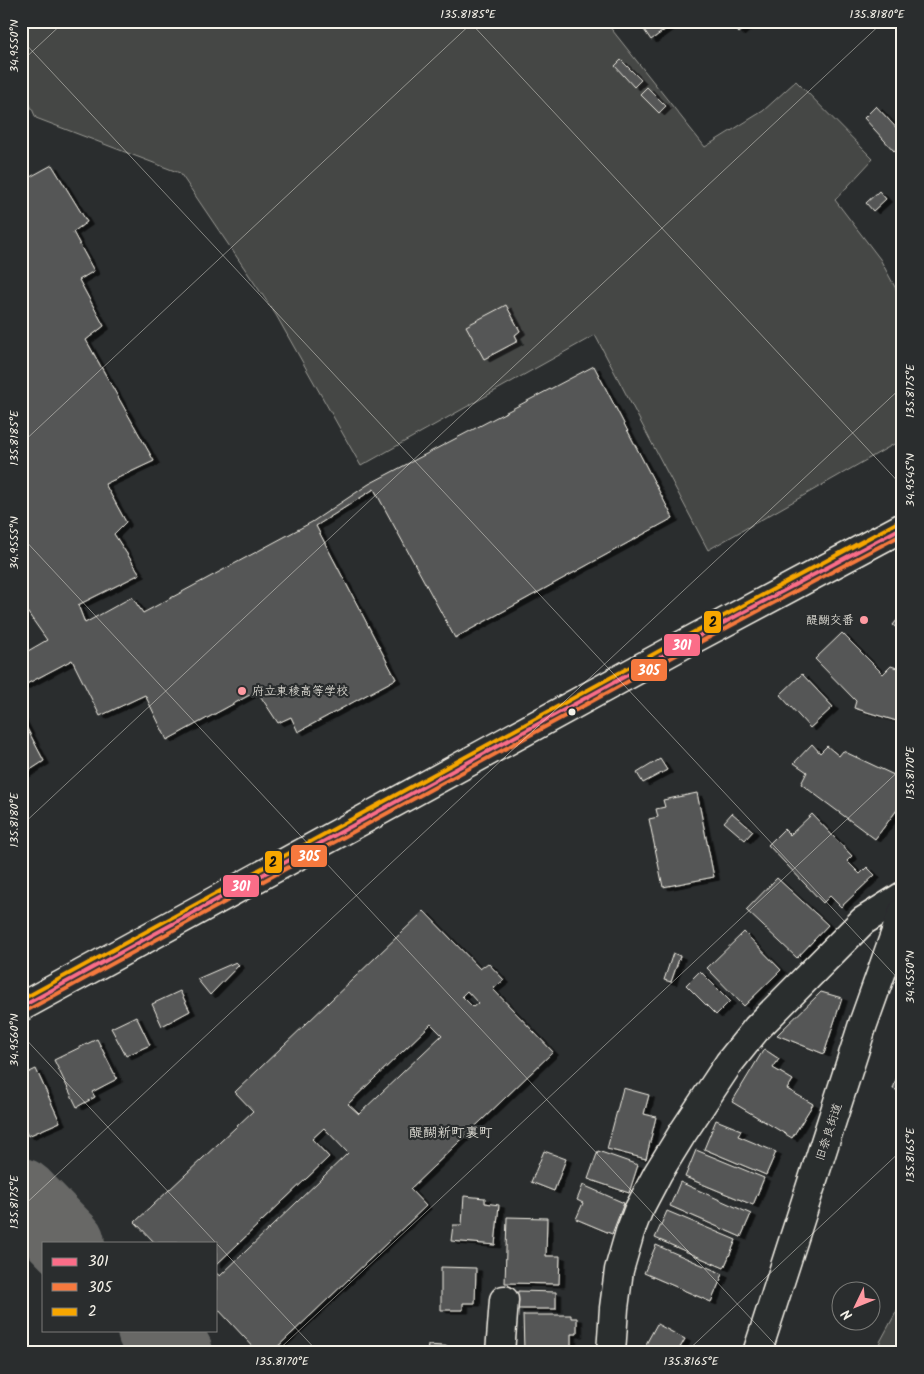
<svg xmlns="http://www.w3.org/2000/svg" width="924" height="1374" viewBox="0 0 924 1374" font-family="Kalam,'Klee One',sans-serif">
<defs>
<filter id="shadow"><feDropShadow dx="5.5" dy="3" stdDeviation="0" flood-color="#0009"/></filter>
</defs>
<rect width="100%" height="100%" fill="#2a2d2e"/>
<filter id="ink" filterUnits="userSpaceOnUse"><feTurbulence type="fractalNoise" baseFrequency=".02" numOctaves="2"/><feDisplacementMap in="SourceGraphic" scale="10" xChannelSelector="R" yChannelSelector="G"/><feConvolveMatrix kernelMatrix="1 2 1 2 8 2 1 2 1" color-interpolation-filters="sRGB"/></filter>
<g filter="url(#ink)">
<!-- green -->
<g fill="#444645" stroke="#9c9c96">
<polygon points="21,21 605,21 705,147 763,111 796,81 873,159 835,200 880,259 903,302 903,439 708,550 595,335 361,466 276,315 180,173 36,118 21,84"/>
<polygon points="903,1299 903,1353 874,1353 893,1318"/>
</g>
<g fill="none" stroke-linecap="round" stroke-linejoin="round">
<!-- river -->
<g stroke="#676866" stroke-width="74">
<polyline points="21,1195 68,1243"/>
<polyline points="154,1330 176,1353"/>
</g>
</g>
<!-- building -->
<g fill="#555756" stroke="#f4f1e8" fill-rule="evenodd" filter="url(#shadow)">
<polygon points="638,21 677,21 651,40"/>
<polygon points="728,21 752,21 739,33"/>
<polygon points="621,60 641,80 634,87 615,66"/>
<polygon points="647,87 666,106 659,113 640,94"/>
<polygon points="876,106 903,135 903,144 894,151 864,118"/>
<polygon points="52,165 87,222 73,232 94,271 79,280 104,326 86,340 154,461 105,484 126,522 114,534 140,574 78,605 85,623 132,597 143,613 312,522 369,484 594,366 673,518 455,638 374,489 316,526 396,679 298,732 291,717 278,723 257,691 167,740 145,695 100,716 72,660 21,687 21,655 47,640 21,603 21,182"/>
<polygon points="879,191 886,199 873,211 866,203"/>
<polygon points="506,305 520,331 515,335 518,341 484,359 466,326"/>
<polygon points="903,613 903,633 893,625"/>
<polygon points="842,633 883,674 891,666 903,670 903,723 854,708 856,701 815,659"/>
<polygon points="802,674 833,707 810,728 780,695"/>
<polygon points="21,717 44,761 21,776"/>
<polygon points="812,744 820,753 827,746 839,756 843,751 894,775 902,753 903,754 903,802 875,839 801,784 807,772 794,763"/>
<polygon points="660,759 667,770 643,783 637,773"/>
<polygon points="697,793 714,877 663,887 649,819 658,817 656,809 665,807 663,800"/>
<polygon points="732,813 753,831 745,840 724,822"/>
<polygon points="812,814 852,856 847,861 860,874 867,867 875,875 841,907 830,896 823,903 768,845 784,829 790,835"/>
<polygon points="777,878 828,925 797,958 746,910"/>
<path d="M424,911L480,969L488,963L504,980L493,989L553,1052L410,1189L426,1206L271,1353H259L216,1307V1273L220,1276L348,1153L324,1128L312,1139L329,1157L216,1265V1243H155L135,1222L253,1111L235,1092ZM467,991L478,1003L473,1007L462,996ZM431,1024L442,1035L359,1114L348,1104Z"/>
<polygon points="744,932 781,970 744,1006 707,968"/>
<polygon points="673,953 680,956 671,982 664,980"/>
<polygon points="236,962 239,965 210,995 197,979"/>
<polygon points="700,971 730,1001 716,1015 686,985"/>
<polygon points="180,991 190,1011 162,1026 152,1004"/>
<polygon points="821,992 842,998 824,1054 777,1035"/>
<polygon points="136,1016 150,1045 126,1056 111,1028"/>
<polygon points="97,1039 117,1079 92,1092 95,1097 77,1107 54,1060"/>
<polygon points="764,1049 779,1059 773,1068 793,1080 787,1089 813,1104 792,1138 732,1102"/>
<polygon points="903,1058 903,1092 893,1089"/>
<polygon points="36,1069 60,1122 28,1136 21,1122 21,1076"/>
<polygon points="623,1088 649,1095 644,1114 656,1117 646,1159 607,1149"/>
<polygon points="716,1120 741,1130 738,1136 776,1152 766,1175 704,1149"/>
<polygon points="696,1150 764,1178 753,1205 685,1177"/>
<polygon points="544,1151 566,1159 554,1191 531,1182"/>
<polygon points="598,1151 638,1165 629,1193 588,1179"/>
<polygon points="680,1182 751,1214 741,1237 670,1206"/>
<polygon points="583,1185 624,1203 612,1234 576,1219 583,1203 577,1200"/>
<polygon points="464,1196 485,1198 485,1203 499,1205 495,1245 451,1241 453,1225 462,1225"/>
<polygon points="667,1211 736,1240 724,1268 655,1238"/>
<polygon points="507,1217 547,1218 546,1256 560,1256 559,1284 505,1283"/>
<polygon points="656,1245 723,1274 711,1302 644,1273"/>
<polygon points="441,1267 476,1268 475,1303 463,1303 463,1310 441,1310"/>
<polygon points="518,1291 556,1292 556,1309 517,1309"/>
<polygon points="523,1315 571,1315 571,1318 577,1318 577,1334 571,1334 571,1353 528,1353 524,1350"/>
<polygon points="657,1324 685,1339 677,1353 649,1353 652,1347 646,1344"/>
<polygon points="428,1345 470,1348 470,1353 427,1353"/>
</g>
<g fill="none" stroke-linecap="round" stroke-linejoin="round">
<defs>
<g id="minor">
<polyline points="500,1353 504,1300"/>
<polyline points="611,1353 614,1308 619,1270 630,1232 638,1211 658,1173 682,1134 729,1063 757,1028 863,921 903,896"/>
<polyline points="757,1353 863,1024 903,912"/>
</g>
<polyline id="major" points="21,1007 686,643 903,527"/>
</defs>
<!-- minor casing -->
<use href="#minor" stroke="#f4f1e8" stroke-width="31"/>
<!-- major casing -->
<use href="#major" stroke="#f4f1e8" stroke-width="31"/>
<!-- minor -->
<use href="#minor" stroke="#2a2d2e" stroke-width="28"/>
<!-- major -->
<use href="#major" stroke="#2a2d2e" stroke-width="28"/>
<defs>
<polyline id="bus-1" points="21,1007 686,643 903,527"/>
<polyline id="bus-2" points="24,1012 689,648 903,534"/>
<polyline id="bus-3" points="21,1000 683,638 900,521"/>
</defs>
<!-- bus-1 casing -->
<use href="#bus-1" stroke="#2a2d2e" stroke-width="8"/>
<!-- bus-2 casing -->
<use href="#bus-2" stroke="#2a2d2e" stroke-width="8"/>
<!-- bus-3 casing -->
<use href="#bus-3" stroke="#2a2d2e" stroke-width="8"/>
<!-- bus-1 -->
<use href="#bus-1" stroke="#fb6d88" stroke-width="4"/>
<!-- bus-2 -->
<use href="#bus-2" stroke="#f6793e" stroke-width="4"/>
<!-- bus-3 -->
<use href="#bus-3" stroke="#f7a600" stroke-width="4"/>
</g>
</g>
<!-- ticks -->
<path fill="none" stroke="#f4f1e8" stroke-width="1" stroke-opacity="0.45" d="M469,21L903,487M21,39L903,984M21,62L65,21M21,444L474,21M21,536L783,1353M21,826L884,21M21,1034L216,1243M21,1208L903,386M216,1243L319,1353M275,1353L903,767M685,1353L903,1149"/>
<!-- markers -->
<g fill="#ff9aa2" stroke="#2a2d2e" stroke-width="2">
<circle cx="864" cy="620" r="5"/>
<circle cx="242" cy="691" r="5"/>
</g>
<circle fill="#f4f1e8" stroke="#2a2d2e" stroke-width="2" cx="572" cy="712" r="4.5"/>
<g text-anchor="middle" dominant-baseline="central" stroke-width="4.5" stroke-linejoin="round" paint-order="stroke">
<!-- poi labels -->
<g font-size="12" fill="#f4f1e8" stroke="#2a2d2e" text-anchor="end">
<text x="854" y="620">醍醐交番</text>
<text x="252" y="691" text-anchor="start">府立東稜高等学校</text>
</g>
<!-- street labels -->
<g font-size="12" fill="#f4f1e8" stroke="#2a2d2e">
<text transform="translate(829 1132) rotate(-72)">旧奈良街道</text>
</g>
<!-- neighbourhood labels -->
<g font-size="14" fill="#f4f1e8" stroke="#2a2d2e">
<text x="451" y="1133">醍醐新町裏町</text>
</g>
</g>
<g stroke="#2a2d2e" stroke-width="2">
<rect x="703" y="610" width="19" height="24" rx="5" fill="#f7a600"/>
<rect x="663" y="633" width="38" height="24" rx="5" fill="#fb6d88"/>
<rect x="630" y="658" width="38" height="24" rx="5" fill="#f6793e"/>
<rect x="290" y="844" width="38" height="24" rx="5" fill="#f6793e"/>
<rect x="264" y="850" width="19" height="24" rx="5" fill="#f7a600"/>
<rect x="222" y="874" width="38" height="24" rx="5" fill="#fb6d88"/>
</g>
<g font-size="14" text-anchor="middle" font-weight="bold" fill="#fff">
<text x="682" y="650">301</text>
<text x="649" y="675">305</text>
<text x="309" y="861">305</text>
<text x="241" y="891">301</text>
</g>
<g font-size="14" text-anchor="middle" font-weight="bold" fill="#111">
<text x="713" y="627">2</text>
<text x="273" y="867">2</text>
</g>
<!-- margin -->
<rect width="924" height="1374" fill="none" stroke="#2a2d2e" stroke-width="55"/>
<!-- legend -->
<rect x="42" y="1242" width="175" height="90" fill="#2a2d2e" stroke="#7b7b78"/>
<rect x="52" y="1258" width="25" height="8" fill="#fb6d88" stroke="#7b7b78"/>
<text x="88" y="1266" font-size="15" fill="#f4f1e8">301</text>
<rect x="52" y="1283" width="25" height="8" fill="#f6793e" stroke="#7b7b78"/>
<text x="88" y="1292" font-size="15" fill="#f4f1e8">305</text>
<rect x="52" y="1308" width="25" height="8" fill="#f7a600" stroke="#7b7b78"/>
<text x="88" y="1316" font-size="15" fill="#f4f1e8">2</text>
<!-- north arrow -->
<g transform="translate(856 1306) rotate(227)"><circle r="24" fill="#2a2d2e" stroke="#7b7b78"/>
<path d="M0-4L9 19L0 12L-9 19Z" fill="#ff9aa2"/>
<text y="-8" font-size="14" font-weight="bold" text-anchor="middle" fill="#f4f1e8">N</text>
</g>
<rect x="28" y="28" width="868" height="1318" fill="none" stroke="#f4f1e8" stroke-width="2"/>
<g font-size="12" text-anchor="middle" fill="#f4f1e8">
<text x="468" y="18">135.8185°E</text>
<text x="877" y="18">135.8180°E</text>
<text transform="translate(14 46) rotate(-90)" y="4">34.9550°N</text>
<text transform="translate(910 391) rotate(-90)" y="4">135.8175°E</text>
<text transform="translate(14 438) rotate(-90)" y="4">135.8185°E</text>
<text transform="translate(910 480) rotate(-90)" y="4">34.9545°N</text>
<text transform="translate(14 543) rotate(-90)" y="4">34.9555°N</text>
<text transform="translate(910 773) rotate(-90)" y="4">135.8170°E</text>
<text transform="translate(14 820) rotate(-90)" y="4">135.8180°E</text>
<text transform="translate(910 977) rotate(-90)" y="4">34.9550°N</text>
<text transform="translate(14 1040) rotate(-90)" y="4">34.9560°N</text>
<text transform="translate(910 1155) rotate(-90)" y="4">135.8165°E</text>
<text transform="translate(14 1202) rotate(-90)" y="4">135.8175°E</text>
<text x="282" y="1365">135.8170°E</text>
<text x="691" y="1365">135.8165°E</text>
</g>
</svg>
